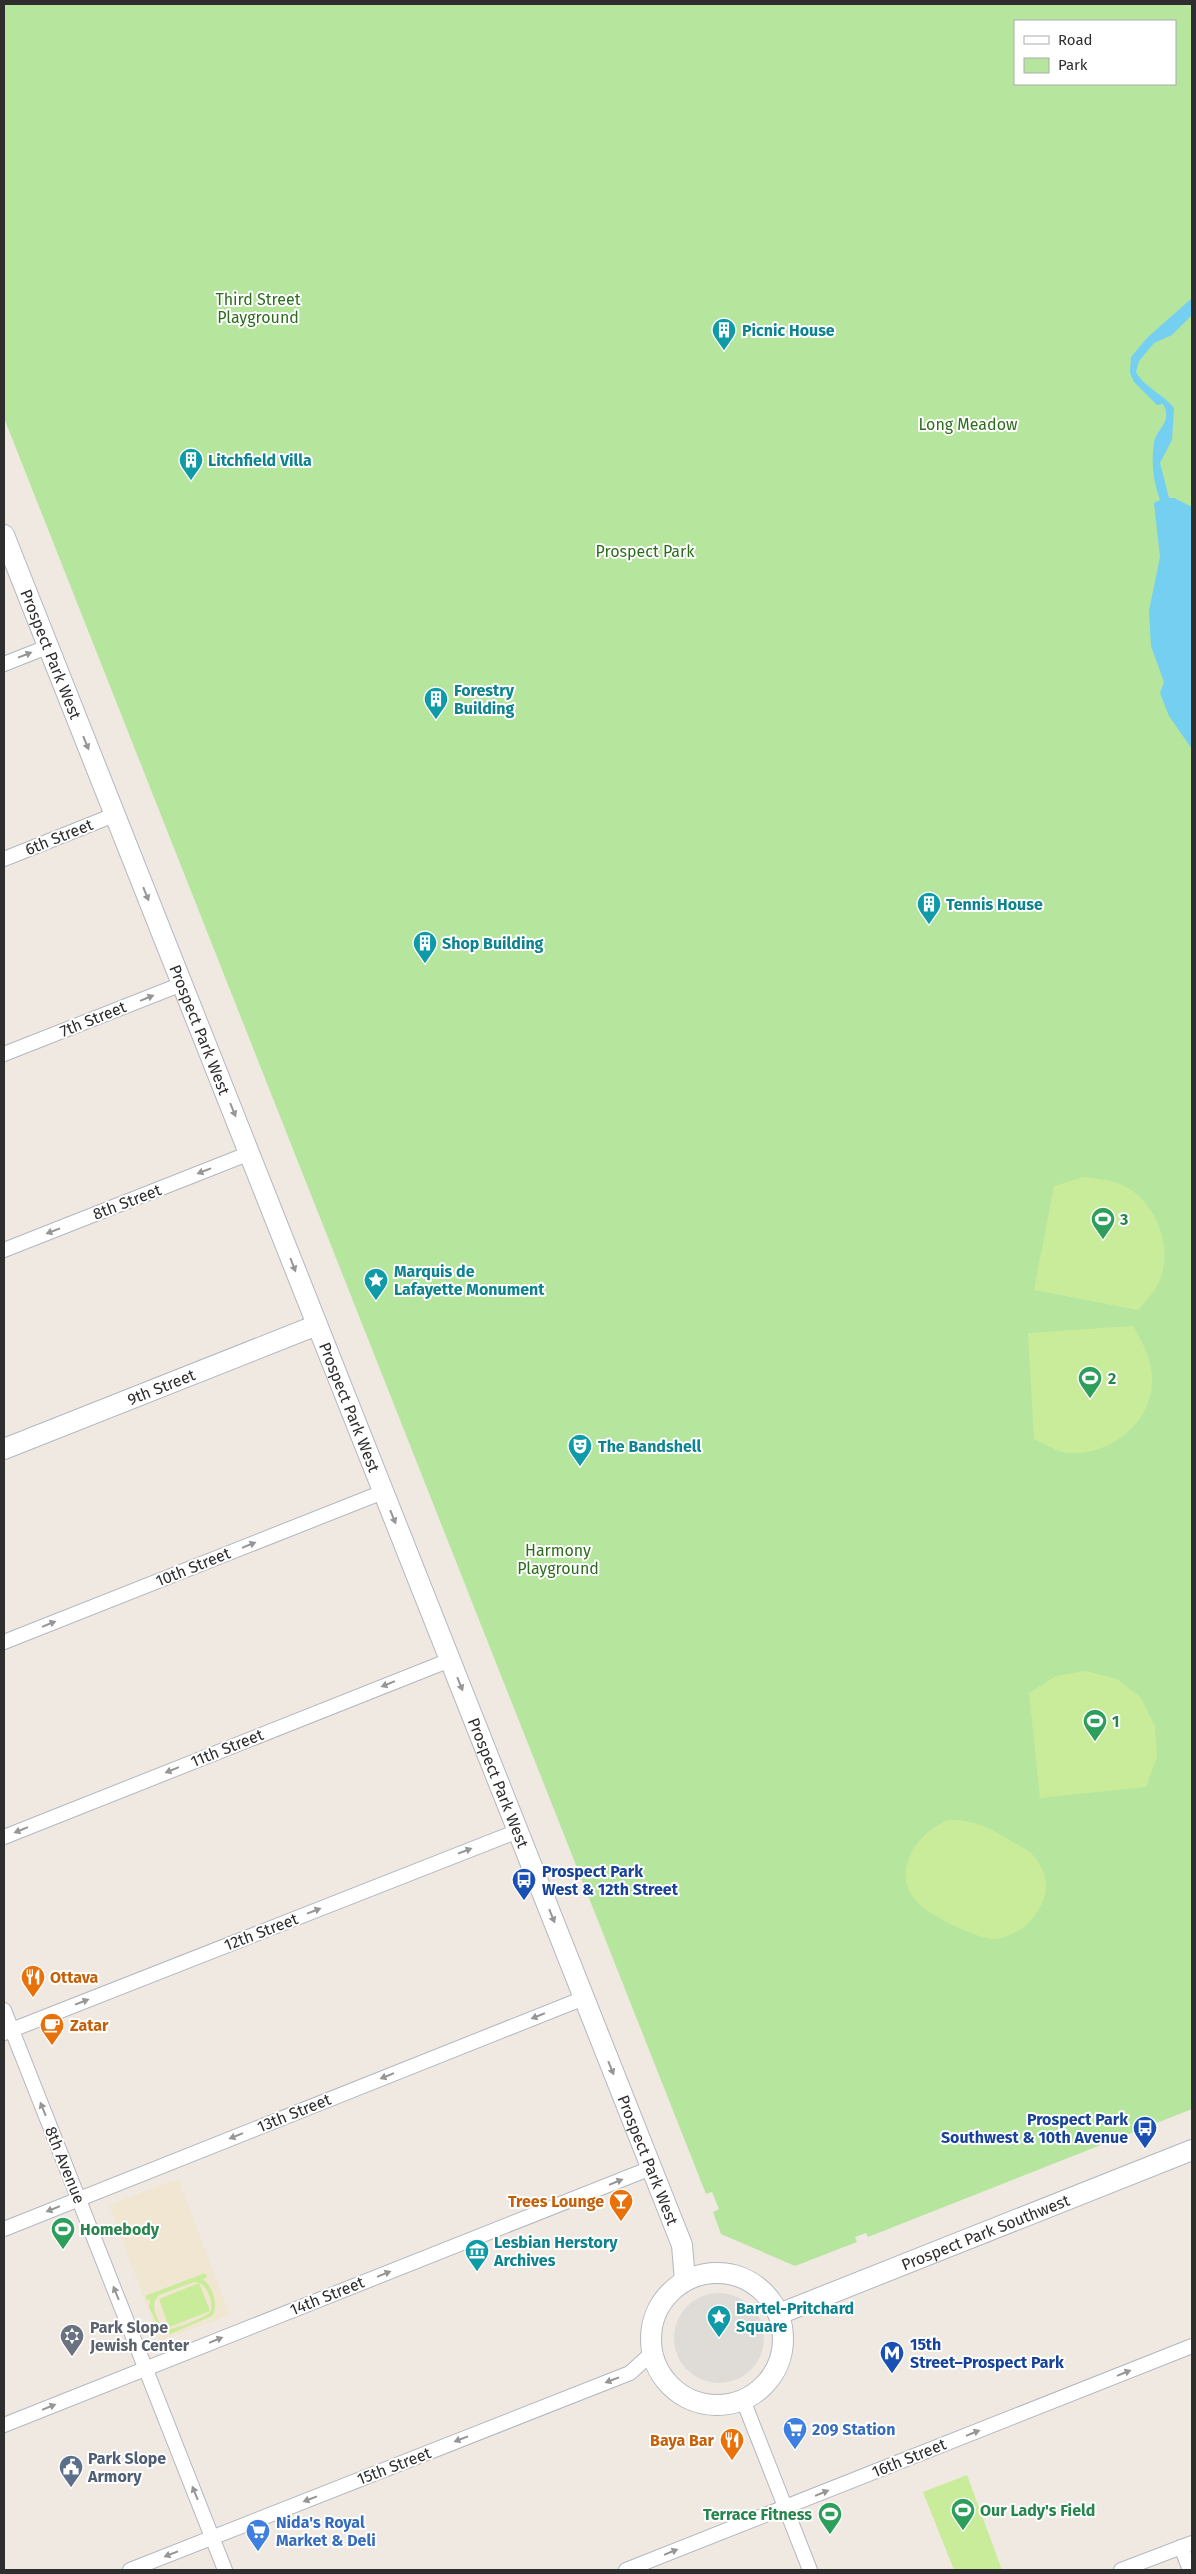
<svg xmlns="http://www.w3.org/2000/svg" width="1196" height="2574" viewBox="0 0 1196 2574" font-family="'Fira Sans',sans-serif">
<rect width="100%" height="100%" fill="#efe9e1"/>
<!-- education -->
<polygon fill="#f0e6d1" points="178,2179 230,2315 160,2341 109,2205"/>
<!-- green -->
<path fill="#b6e59e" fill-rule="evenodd" d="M4,4H1192V2109L868,2237L866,2233L855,2237L857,2242L795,2266L721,2234L713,2212L719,2209L712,2192L706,2194L4,418ZM1015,21H1175V84H1015Z"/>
<!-- pitch -->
<g fill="#c9ec9a" fill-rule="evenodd">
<path d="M1084,1177C1094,1179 1106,1179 1115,1182C1155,1195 1177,1249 1157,1286C1152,1295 1144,1303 1138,1310L1034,1290L1054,1186Z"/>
<path d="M1133,1326C1144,1345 1153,1361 1152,1383C1151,1426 1103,1460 1062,1452C1053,1449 1043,1443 1034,1439L1028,1333Z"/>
<polygon points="1086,1671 1117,1679 1141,1698 1155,1726 1157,1757 1146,1787 1040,1798 1029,1693 1056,1676"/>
<path d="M948,1820C972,1819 988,1827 1008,1839C1015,1844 1025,1848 1031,1853C1053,1876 1049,1900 1030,1921C1021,1931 1007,1938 994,1939C977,1939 926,1914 916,1901C890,1871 918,1831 948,1820Z"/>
<path d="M205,2273L207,2277L203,2279C213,2287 219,2305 212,2316L170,2334L160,2330L149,2307L150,2299L147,2300L145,2296ZM194,2282C206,2281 213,2300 211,2311C205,2318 173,2331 165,2329C156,2321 149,2303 159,2295Z"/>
<polygon points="199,2283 210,2311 169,2327 159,2299"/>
<polygon points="967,2475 1002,2570 954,2570 923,2492"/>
</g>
<!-- plaza -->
<circle fill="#dfdcd8" cx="719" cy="2338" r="45"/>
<!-- water -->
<path fill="#75cff0" d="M1192,298V315L1172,335L1154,343L1139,361L1136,372C1144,387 1163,394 1174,408L1172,440L1160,463L1169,498H1174L1192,507V749L1169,716L1160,693L1164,682L1151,646L1149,611L1160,557L1154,503L1160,500C1153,481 1151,462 1154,442C1157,428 1173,422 1163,404L1157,405L1134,382L1130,373L1131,357L1147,338Z"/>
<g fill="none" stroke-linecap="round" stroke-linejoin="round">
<defs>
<g id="street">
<polyline points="4,664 47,647"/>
<polyline points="4,859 114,815"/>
<polyline points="4,1054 182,984"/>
<polyline points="4,1250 250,1153"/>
<polyline points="4,1642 383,1492"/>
<polyline points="4,1837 450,1660"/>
<polyline points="4,2010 225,2570"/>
<polyline points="4,2033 518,1831"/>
<polyline points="4,2229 584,1998"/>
<polyline points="743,2400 810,2570"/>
<polyline points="4,2425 651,2168"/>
<polyline points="1181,2547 1190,2570"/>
<polyline points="130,2570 630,2373 652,2353"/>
<polyline points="626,2570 1192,2346"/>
<polyline points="1121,2570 1192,2543"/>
</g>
<g id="secondary">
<path id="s1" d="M4,535L682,2245L685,2281"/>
<path id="s2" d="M4,1449L317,1325"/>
<circle cx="717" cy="2339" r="66"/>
<path id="s3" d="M779,2314L1192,2150"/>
</g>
</defs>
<!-- street casing -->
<use href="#street" stroke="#b4b7c1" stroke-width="16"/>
<!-- secondary casing -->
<use href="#secondary" stroke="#b4b7c1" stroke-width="22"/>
<!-- street -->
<use href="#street" stroke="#fff" stroke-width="14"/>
<!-- secondary -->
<use href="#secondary" stroke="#fff" stroke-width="20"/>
</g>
<!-- one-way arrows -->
<defs><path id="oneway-solid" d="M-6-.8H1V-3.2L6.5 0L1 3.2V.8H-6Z" transform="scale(1.25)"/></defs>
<g fill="#969696">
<use href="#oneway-solid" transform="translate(25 655) rotate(-21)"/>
<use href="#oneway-solid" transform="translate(86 743) rotate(68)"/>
<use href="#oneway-solid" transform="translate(146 894) rotate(68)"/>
<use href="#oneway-solid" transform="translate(147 998) rotate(-22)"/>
<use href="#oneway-solid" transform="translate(233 1110) rotate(68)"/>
<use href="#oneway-solid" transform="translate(204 1171) rotate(159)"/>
<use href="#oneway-solid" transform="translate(53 1231) rotate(159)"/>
<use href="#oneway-solid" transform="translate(293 1265) rotate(69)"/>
<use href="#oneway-solid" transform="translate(393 1517) rotate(68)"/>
<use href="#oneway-solid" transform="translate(249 1545) rotate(-22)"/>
<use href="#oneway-solid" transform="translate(49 1624) rotate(-22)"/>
<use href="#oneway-solid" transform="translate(388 1684) rotate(158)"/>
<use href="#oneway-solid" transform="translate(460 1684) rotate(68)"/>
<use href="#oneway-solid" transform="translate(172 1770) rotate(158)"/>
<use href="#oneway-solid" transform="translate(21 1830) rotate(158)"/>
<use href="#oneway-solid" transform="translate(465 1851) rotate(-21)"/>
<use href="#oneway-solid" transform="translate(314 1911) rotate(-21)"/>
<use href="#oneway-solid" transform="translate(552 1916) rotate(68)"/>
<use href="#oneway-solid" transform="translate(82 2002) rotate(-21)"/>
<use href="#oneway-solid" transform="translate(538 2016) rotate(158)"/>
<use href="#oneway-solid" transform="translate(611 2068) rotate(68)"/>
<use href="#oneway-solid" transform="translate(387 2076) rotate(158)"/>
<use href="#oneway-solid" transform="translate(43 2109) rotate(-112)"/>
<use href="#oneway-solid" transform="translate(236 2136) rotate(158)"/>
<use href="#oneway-solid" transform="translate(616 2182) rotate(-22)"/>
<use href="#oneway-solid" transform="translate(53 2209) rotate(158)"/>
<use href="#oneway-solid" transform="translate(384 2274) rotate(-22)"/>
<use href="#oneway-solid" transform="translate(116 2293) rotate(-112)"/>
<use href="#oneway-solid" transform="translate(216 2340) rotate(-22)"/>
<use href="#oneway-solid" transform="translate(1124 2373) rotate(-22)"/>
<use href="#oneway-solid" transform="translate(612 2380) rotate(159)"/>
<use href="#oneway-solid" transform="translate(49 2407) rotate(-22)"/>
<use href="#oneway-solid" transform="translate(973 2433) rotate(-22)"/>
<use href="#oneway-solid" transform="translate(461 2439) rotate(159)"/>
<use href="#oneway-solid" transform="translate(195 2493) rotate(-112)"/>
<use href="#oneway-solid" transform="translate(822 2493) rotate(-22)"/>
<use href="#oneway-solid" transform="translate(310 2499) rotate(159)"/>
<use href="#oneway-solid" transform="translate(671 2552) rotate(-22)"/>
<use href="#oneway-solid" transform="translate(171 2554) rotate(159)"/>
</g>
<!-- icons -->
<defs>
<symbol id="building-pin" viewBox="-11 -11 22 30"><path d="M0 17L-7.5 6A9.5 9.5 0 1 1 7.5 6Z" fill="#0f9aa8" stroke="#fff"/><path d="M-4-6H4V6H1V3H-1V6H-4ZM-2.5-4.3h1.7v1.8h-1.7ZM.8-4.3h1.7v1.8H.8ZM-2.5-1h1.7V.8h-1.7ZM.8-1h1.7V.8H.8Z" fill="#fff"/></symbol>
<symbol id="stadium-pin" viewBox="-11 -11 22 30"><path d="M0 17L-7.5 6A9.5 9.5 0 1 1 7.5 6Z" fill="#2e9e5b" stroke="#fff"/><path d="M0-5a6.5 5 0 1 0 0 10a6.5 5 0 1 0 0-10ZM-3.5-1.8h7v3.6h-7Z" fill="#fff"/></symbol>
<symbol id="sight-pin" viewBox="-11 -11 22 30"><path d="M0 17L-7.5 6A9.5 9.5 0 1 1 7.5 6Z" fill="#0f9aa8" stroke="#fff"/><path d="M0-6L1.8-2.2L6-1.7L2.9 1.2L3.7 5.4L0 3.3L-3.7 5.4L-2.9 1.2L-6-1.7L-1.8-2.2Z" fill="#fff"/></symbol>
<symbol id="theatre-pin" viewBox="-11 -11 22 30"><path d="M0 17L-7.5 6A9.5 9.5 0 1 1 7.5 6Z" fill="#0f9aa8" stroke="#fff"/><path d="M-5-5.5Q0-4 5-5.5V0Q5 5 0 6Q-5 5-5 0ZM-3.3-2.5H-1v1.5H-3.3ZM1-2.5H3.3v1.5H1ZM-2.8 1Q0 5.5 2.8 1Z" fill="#fff"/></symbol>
<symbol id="bus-pin" viewBox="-11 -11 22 30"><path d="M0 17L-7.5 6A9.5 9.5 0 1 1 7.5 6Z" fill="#1a4fb4" stroke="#fff"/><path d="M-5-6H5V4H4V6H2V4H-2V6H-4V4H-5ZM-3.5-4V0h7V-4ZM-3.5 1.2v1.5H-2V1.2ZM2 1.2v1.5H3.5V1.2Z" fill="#fff"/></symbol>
<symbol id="restaurant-pin" viewBox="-11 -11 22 30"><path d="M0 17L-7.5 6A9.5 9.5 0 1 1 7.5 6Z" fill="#e8710a" stroke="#fff"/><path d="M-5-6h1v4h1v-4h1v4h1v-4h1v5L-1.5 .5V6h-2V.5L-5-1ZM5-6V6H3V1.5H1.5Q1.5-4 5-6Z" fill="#fff"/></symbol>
<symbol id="cafe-pin" viewBox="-11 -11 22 30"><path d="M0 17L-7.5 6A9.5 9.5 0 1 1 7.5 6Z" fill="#e8710a" stroke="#fff"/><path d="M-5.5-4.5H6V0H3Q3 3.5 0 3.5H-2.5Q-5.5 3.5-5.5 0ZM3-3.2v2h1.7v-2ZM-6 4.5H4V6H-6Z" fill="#fff"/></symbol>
<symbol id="bar-pin" viewBox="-11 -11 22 30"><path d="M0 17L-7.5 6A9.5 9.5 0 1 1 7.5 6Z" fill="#e8710a" stroke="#fff"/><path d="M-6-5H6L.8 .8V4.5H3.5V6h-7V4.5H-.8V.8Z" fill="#fff"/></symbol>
<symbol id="museum-pin" viewBox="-11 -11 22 30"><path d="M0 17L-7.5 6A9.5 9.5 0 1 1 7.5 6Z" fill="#0f9aa8" stroke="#fff"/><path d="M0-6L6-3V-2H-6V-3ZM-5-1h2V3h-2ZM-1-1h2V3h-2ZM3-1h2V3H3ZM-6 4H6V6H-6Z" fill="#fff"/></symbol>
<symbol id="synagogue-pin" viewBox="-11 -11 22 30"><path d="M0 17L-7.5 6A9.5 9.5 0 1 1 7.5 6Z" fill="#6b7280" stroke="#fff"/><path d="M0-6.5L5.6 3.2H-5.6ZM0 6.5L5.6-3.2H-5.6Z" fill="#fff"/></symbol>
<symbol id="metro-pin" viewBox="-11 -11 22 30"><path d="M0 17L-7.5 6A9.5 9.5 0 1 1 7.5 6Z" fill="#1a4fb4" stroke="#fff"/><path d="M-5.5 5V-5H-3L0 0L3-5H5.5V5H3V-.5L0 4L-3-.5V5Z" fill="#fff"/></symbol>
<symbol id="supermarket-pin" viewBox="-11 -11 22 30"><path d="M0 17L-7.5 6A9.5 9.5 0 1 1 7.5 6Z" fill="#3f7fe0" stroke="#fff"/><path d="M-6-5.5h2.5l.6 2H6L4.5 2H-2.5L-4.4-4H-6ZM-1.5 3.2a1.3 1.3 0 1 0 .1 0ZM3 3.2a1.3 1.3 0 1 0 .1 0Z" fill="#fff"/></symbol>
<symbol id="civic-pin" viewBox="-11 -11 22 30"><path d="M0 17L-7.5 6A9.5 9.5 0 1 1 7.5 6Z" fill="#5c6f8a" stroke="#fff"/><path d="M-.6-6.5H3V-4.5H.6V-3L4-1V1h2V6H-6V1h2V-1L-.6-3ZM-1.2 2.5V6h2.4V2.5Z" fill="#fff"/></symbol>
</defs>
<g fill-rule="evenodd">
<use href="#building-pin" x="710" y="316" width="28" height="38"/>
<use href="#building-pin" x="177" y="446" width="28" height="38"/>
<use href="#building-pin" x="422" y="685" width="28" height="38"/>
<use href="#building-pin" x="915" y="890" width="28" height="38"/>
<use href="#building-pin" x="411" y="929" width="28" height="38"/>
<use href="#stadium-pin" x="1089" y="1205" width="28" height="38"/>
<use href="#sight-pin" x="362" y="1266" width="28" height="38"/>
<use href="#stadium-pin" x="1076" y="1364" width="28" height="38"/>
<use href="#theatre-pin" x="566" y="1432" width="28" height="38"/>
<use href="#stadium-pin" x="1081" y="1707" width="28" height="38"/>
<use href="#bus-pin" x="510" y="1866" width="28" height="38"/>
<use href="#restaurant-pin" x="19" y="1963" width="28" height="38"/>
<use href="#cafe-pin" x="38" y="2011" width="28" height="38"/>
<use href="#bus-pin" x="1131" y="2114" width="28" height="38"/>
<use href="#bar-pin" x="607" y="2187" width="28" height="38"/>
<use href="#stadium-pin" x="49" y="2215" width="28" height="38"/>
<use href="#museum-pin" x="463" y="2237" width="28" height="38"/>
<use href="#sight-pin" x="705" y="2303" width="28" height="38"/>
<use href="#synagogue-pin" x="58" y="2322" width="28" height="38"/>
<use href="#metro-pin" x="878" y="2339" width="28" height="38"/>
<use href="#supermarket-pin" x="781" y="2415" width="28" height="38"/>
<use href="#restaurant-pin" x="718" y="2426" width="28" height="38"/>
<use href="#civic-pin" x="57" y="2453" width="28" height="38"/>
<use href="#stadium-pin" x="949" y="2496" width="28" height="38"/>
<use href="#stadium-pin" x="816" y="2500" width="28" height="38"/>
<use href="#supermarket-pin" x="244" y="2517" width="28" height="38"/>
</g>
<g text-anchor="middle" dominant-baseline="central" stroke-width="4" stroke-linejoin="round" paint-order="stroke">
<!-- park labels -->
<g font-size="16" fill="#2c6e1b" stroke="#fff">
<text x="258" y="299">Third Street<tspan x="258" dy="18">Playground</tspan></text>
<text x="968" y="424">Long Meadow</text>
<text x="645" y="551">Prospect Park</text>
<text x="558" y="1550">Harmony<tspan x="558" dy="18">Playground</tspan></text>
</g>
<!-- culture labels -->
<g font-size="16" font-weight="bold" fill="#0d838f" stroke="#fff" text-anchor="start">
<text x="742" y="330">Picnic House</text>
<text x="208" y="460">Litchfield Villa</text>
<text x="454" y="690">Forestry<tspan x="454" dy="18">Building</tspan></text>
<text x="946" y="904">Tennis House</text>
<text x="442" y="943">Shop Building</text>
<text x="394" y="1271">Marquis de<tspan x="394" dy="18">Lafayette Monument</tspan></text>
<text x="598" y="1446">The Bandshell</text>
<text x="494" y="2242">Lesbian Herstory<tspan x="494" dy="18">Archives</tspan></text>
<text x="736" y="2308">Bartel-Pritchard<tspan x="736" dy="18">Square</tspan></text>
</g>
<!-- street labels -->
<g font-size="16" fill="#2e2e2e" stroke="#fff">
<text stroke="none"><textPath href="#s1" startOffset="128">Prospect Park West</textPath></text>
<text transform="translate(59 837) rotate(-22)">6th Street</text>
<text transform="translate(93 1019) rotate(-22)">7th Street</text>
<text stroke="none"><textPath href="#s1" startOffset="532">Prospect Park West</textPath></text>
<text transform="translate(127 1202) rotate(-21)">8th Street</text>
<text stroke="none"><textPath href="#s2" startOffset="169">9th Street</textPath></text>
<text stroke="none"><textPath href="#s1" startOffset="938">Prospect Park West</textPath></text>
<text transform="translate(193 1567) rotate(-22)">10th Street</text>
<text transform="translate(227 1748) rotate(-22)">11th Street</text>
<text stroke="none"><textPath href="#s1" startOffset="1342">Prospect Park West</textPath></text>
<text transform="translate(261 1932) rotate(-21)">12th Street</text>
<text transform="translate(294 2113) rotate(-22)">13th Street</text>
<text stroke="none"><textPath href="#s1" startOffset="1748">Prospect Park West</textPath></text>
<text transform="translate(65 2165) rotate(68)">8th Avenue</text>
<text stroke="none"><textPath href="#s3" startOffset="222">Prospect Park Southwest</textPath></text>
<text transform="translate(327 2296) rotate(-22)">14th Street</text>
<text transform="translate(909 2458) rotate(-22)">16th Street</text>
<text transform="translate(394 2466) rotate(-21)">15th Street</text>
</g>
<!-- leisure labels -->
<g font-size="16" font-weight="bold" fill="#27864d" stroke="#fff" text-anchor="start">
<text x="1120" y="1219">3</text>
<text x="1108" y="1378">2</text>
<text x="1112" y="1721">1</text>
<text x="80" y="2229">Homebody</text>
<text x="980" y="2510">Our Lady's Field</text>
<text x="812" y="2514" text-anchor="end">Terrace Fitness</text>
</g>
<!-- transit labels -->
<g font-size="16" font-weight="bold" fill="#164399" stroke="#fff" text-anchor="start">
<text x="542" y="1871">Prospect Park<tspan x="542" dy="18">West &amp; 12th Street</tspan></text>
<text x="1128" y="2119" text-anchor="end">Prospect Park<tspan x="1128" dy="18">Southwest &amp; 10th Avenue</tspan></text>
<text x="910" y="2344">15th<tspan x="910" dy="18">Street–Prospect Park</tspan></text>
</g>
<!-- food labels -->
<g font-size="16" font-weight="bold" fill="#c56008" stroke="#fff" text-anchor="start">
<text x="50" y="1977">Ottava</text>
<text x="70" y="2025">Zatar</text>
<text x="604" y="2201" text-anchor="end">Trees Lounge</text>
<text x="714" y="2440" text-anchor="end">Baya Bar</text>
</g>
<!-- worship labels -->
<g font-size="16" font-weight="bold" fill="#5b616d" stroke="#fff" text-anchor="start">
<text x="90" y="2327">Park Slope<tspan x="90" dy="18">Jewish Center</tspan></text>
</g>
<!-- shop labels -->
<g font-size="16" font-weight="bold" fill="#366cbe" stroke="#fff" text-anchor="start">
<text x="812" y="2429">209 Station</text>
<text x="276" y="2522">Nida's Royal<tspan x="276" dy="18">Market &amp; Deli</tspan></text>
</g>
<!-- service labels -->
<g font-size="16" font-weight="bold" fill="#4e5e75" stroke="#fff" text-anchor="start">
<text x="88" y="2458">Park Slope<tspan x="88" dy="18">Armory</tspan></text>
</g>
</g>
<!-- border -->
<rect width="1196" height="2574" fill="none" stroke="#2e2e2e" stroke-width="10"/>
<!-- legend -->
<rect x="1014" y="20" width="162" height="65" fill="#ffffff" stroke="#ababab"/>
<rect x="1024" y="36" width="25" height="8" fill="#ffffff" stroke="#ababab"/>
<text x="1058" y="45" font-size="15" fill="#2e2e2e">Road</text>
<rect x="1024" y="58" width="25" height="15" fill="#b6e59e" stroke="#ababab"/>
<text x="1058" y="70" font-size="15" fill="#2e2e2e">Park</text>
</svg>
